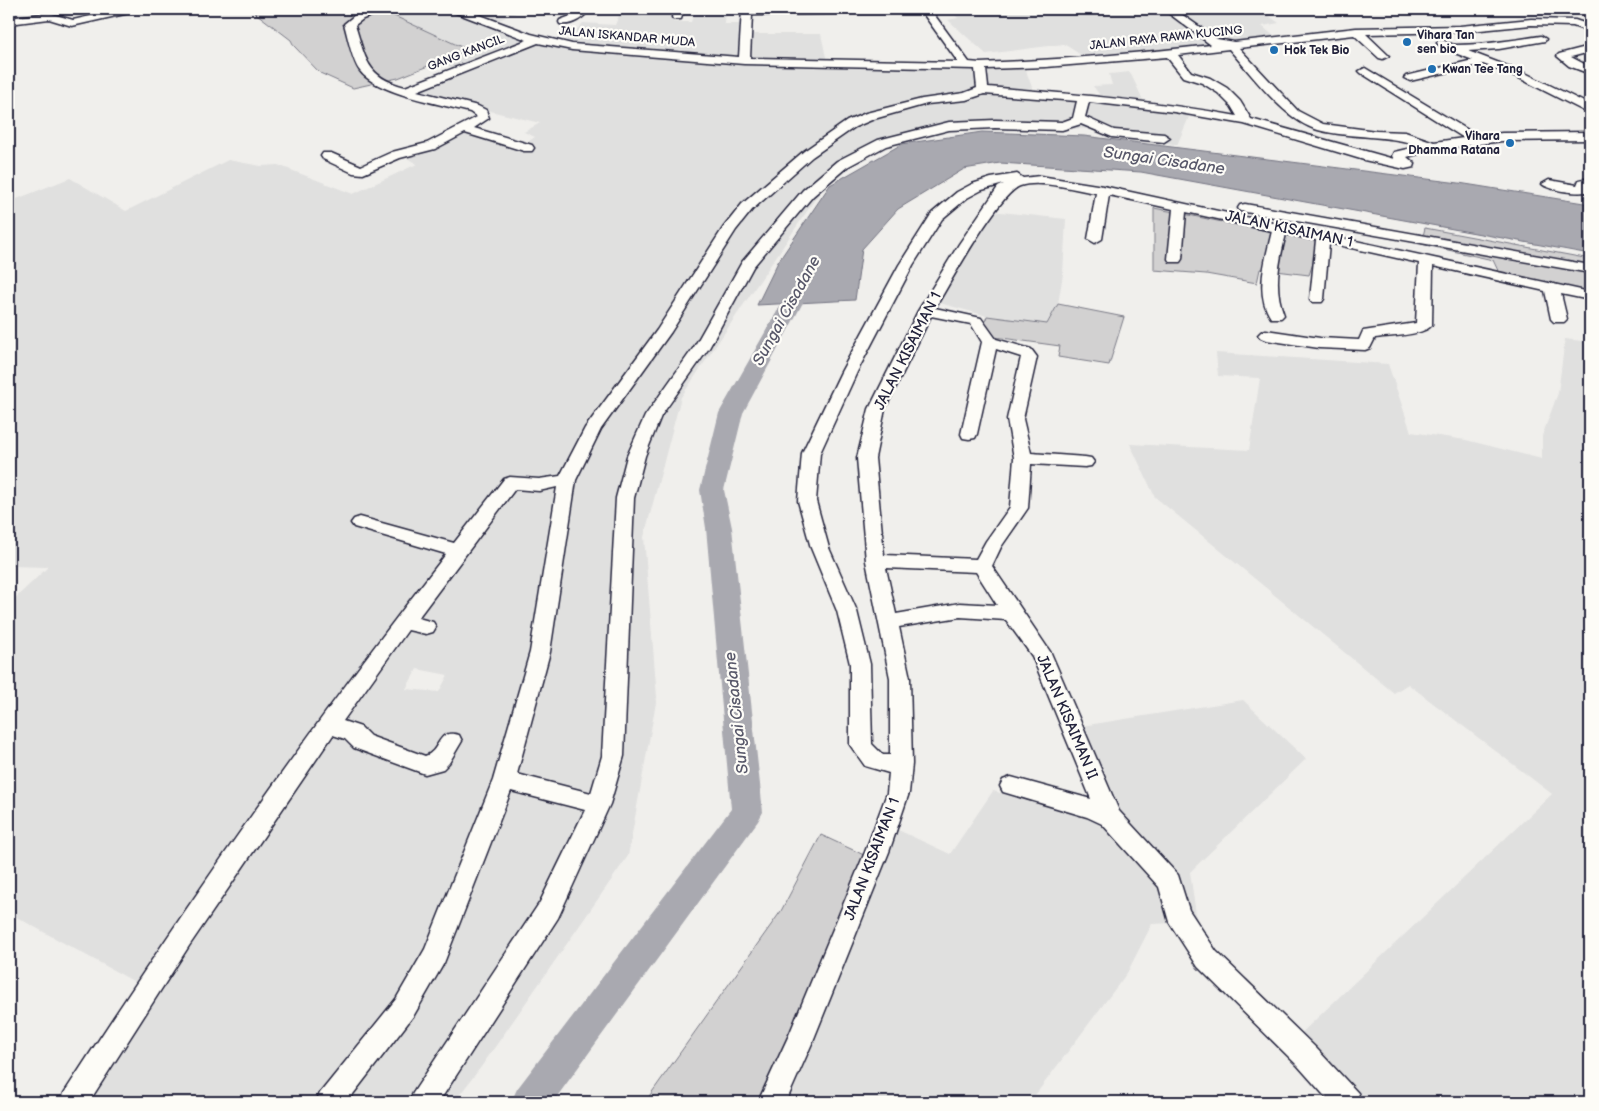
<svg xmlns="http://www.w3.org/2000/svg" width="1599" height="1111" viewBox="0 0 1599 1111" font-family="'Balsamiq Sans',sans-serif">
<rect width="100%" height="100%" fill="#f0efec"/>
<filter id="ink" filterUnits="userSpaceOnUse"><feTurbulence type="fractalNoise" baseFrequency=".02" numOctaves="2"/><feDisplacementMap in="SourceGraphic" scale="10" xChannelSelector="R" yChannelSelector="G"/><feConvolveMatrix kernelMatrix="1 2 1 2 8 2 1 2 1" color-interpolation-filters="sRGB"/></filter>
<g filter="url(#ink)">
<!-- built -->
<g fill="#e0e0df" fill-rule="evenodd">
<path d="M379,9H526L496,21L543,42L563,44L583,23L615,25L620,13L674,16V22H691L695,9H726L725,24H751V34H821L827,62L1024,65L1034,93L1102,98L1093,86L1112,85L1109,74L1130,72L1143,100L1192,110L1177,145L1094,129L995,127L922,133L874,149L820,192L681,397L644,537L657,697L628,856L481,1067L454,1102H63L135,982L9,913V604L48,567L9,566V202L70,178L126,211L228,160L261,166L278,165L353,194L417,164L405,157L427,151L472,129L523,145L535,137L524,132L540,123L400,89L452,68L441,62L467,50ZM417,669L448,675L439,692L406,689Z"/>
<polygon points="960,9 1168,9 1176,14 1217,9 1259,9 1279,23 1262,26 1276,38 1084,57 1064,44 986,54 948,20 958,18 950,10"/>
<polygon points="991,211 1066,219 1063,274 1058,304 1047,324 987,316 936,302"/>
<polygon points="1565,339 1590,342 1590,1102 1343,1102 1291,1043 1552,794 1408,684 1394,693 1155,497 1130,444 1249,450 1260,378 1218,376 1216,353 1388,364 1411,432 1466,440 1542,459 1542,436 1558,393"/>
<polygon points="1243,700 1306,759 1190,872 1197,922 1152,924 1127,973 1030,1102 780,1102 896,829 950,854 993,791 1106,821 1063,729"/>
</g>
<!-- green -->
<g fill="#d2d1d1" stroke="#7a7a86">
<polygon points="260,9 379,9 468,50 398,78 353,88 320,73 294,46 291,40 253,11"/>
<polygon points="1154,208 1320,242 1309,275 1260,269 1257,283 1206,274 1154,270"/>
<polygon points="1425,228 1590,259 1590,296 1501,277 1493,260 1421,244"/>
<polygon points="1058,304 1124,317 1109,365 1058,357 1060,346 980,335 987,316 1047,324"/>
<polygon points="821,835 881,863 780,1102 645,1102 781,911"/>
</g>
<!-- water -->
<polygon fill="#a9a9b0" stroke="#737381" points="982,132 1084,136 1459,183 1590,204 1590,254 1141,172 1000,163 964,169 898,209 862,249 855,300 757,305 778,262 830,185 902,144"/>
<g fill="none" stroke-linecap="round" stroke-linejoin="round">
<!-- river -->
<polygon fill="#a9a9b0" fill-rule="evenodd" points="809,267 816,269 819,273 743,413 724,490 732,528 763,812 758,821 553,1102 511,1102 517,1089 731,809 706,528 700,490 719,413 799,273 802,269"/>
<defs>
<g id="minor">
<polygon points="121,9 139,9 138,11 72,26 49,19 9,24 9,18 49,13 73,20"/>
<path d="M373,9H388L363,19L355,25C366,59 366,77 405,87L527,40L451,11L450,9H464L531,34L572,44L739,57L742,9H930L969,62L980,63C1058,60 1134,54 1211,45L1163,9H1174L1217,39L1234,42L1356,28L1460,26L1531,19L1575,20L1590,25V32L1573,26L1531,25L1460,32L1366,34L1389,56L1383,59L1379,58L1354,35L1239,48L1298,111L1323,124L1376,131L1405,132L1434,142L1464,138L1361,73L1359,71L1365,68L1478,136L1502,133L1590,132V140L1502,141L1433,150L1407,157L1415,164L1414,167L1405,169L1364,160L1244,124L1174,112L1089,102L1085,117L1114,130L1164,134L1170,138L1164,142L1112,137L1081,124L1062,130L995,128L949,130L886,146L847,167L813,196L753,267L709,348L661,416L645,456L634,498L624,756L610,804L558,918L439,1102H409L413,1093L540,902L585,810L511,791L444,963L414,1015L347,1102H316L320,1093L396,999L425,949L493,780L530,652L557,487L539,491L515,489L418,618L433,622L436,627L433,632L426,634L408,630L343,721L361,727L370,736L425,756C442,750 436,728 459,735L462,741L449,763L443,769L425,774L354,748L345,739L333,735L189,946L89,1102H61L64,1093C184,908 310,727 446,554L354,527L351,523L354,519L360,517L454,543L504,479L510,477L539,479L560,476L585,428L657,330L723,228L742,204L804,151L847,121L866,113L922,99L964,93L977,88L975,69L744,64L572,50L538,43L417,91L478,106L486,110L489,118L474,128L532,145L534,148L532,151H524L465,133L435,149L400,158L363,174L353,173L323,159L321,156L323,153H331L361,166L392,152L427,143L477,117L470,112C442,104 377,94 360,71C352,61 348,37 344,24L355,15ZM922,12L958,62L750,58L752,15ZM1229,49C1252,75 1285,121 1318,130C1351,139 1388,134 1420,146L1394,152L1392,156L1394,159L1251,119L1240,101L1227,88L1210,78L1191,72L1178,55ZM1167,57L1183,77L1202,83L1218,93L1231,106L1237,116C1155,101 1072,94 988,87L986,69L1046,67ZM984,94L1077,101L1073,118L1062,122L995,120L949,122L878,140L837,161L803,190L742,262L694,347L645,416L627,456L616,498L602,756L591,793L517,774L550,652L576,480L601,429L671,332L736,230L752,210L812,157L855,127L874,119L927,104L966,100Z"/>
<path d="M580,9H590C584,18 572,26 560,24L559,22L560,20L576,14Z"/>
<polygon points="674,9 684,9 681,19 673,19 672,17"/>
<path d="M1541,36L1546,39L1545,41L1499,49L1468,51L1523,72L1590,105V114L1515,76L1483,64L1410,81L1404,78L1406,76L1473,60L1442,48L1437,43L1438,41C1446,39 1449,45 1456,45C1485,45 1513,40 1541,36Z"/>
<polygon points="1590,46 1590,52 1571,57 1590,67 1590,74 1569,66 1557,56 1559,54"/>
<path d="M1017,174L1023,178L1040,176L1103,186L1590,292V300L1561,294L1567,319L1564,322H1554L1551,319L1545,291L1433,266L1432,325C1423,336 1389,336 1375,338L1370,348L1365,350L1319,348L1266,340L1261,338L1258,335L1261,332L1266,330L1320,338L1359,340L1363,331L1416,323L1419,263L1329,243L1324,299L1322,302H1312L1310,299L1316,240L1286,234C1279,262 1273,287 1284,315L1281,318H1271C1254,293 1266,258 1272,231L1186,212L1182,259L1180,262H1170L1168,259L1173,209L1109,195L1102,239L1095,243L1088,239L1096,193C1075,190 1040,179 1020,186C999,193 949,285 935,308L981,318L996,339L1031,349L1037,357L1023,419L1031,453L1085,457L1091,458L1094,462L1091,466L1085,467L1031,464L1028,508L1001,547L992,566L1051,653L1119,811L1178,875L1189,910L1216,951L1316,1048L1358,1093L1361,1102H1330L1298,1066L1198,967L1169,922L1159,887L1102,824L1087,817L1003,792L1000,786L1003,780L1011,777L1091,799L1032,656L1006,620L960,617L899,627L910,678L912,764L909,793L889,852L813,1041L786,1102H758L789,1035L865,852L887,793L889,773L865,766L850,745V664L837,611L811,548L798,501L802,453L841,372L899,265L932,213L957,192L972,184L991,178ZM1004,184L998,187L959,244L918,311L869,409L857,458L866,561L890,678V755H883L872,744L870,664L857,611L829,548L816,501L820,453L857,372L913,265L942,219L967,198L982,190ZM931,316L971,324L982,342L961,434L963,438L969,439L975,438L977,434L996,349L1021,357L1007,419L1014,458L1010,507L986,541L976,559L884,555L875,458L885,409ZM886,568L976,572L997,605L960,603L896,614Z"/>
<path d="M1584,179L1590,180V190C1584,196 1548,190 1542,184L1549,180L1577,185L1579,180Z"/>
<polygon points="1245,204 1590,265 1590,273 1240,211 1238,208 1240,205"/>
</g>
</defs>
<!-- minor casing -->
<use href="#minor" stroke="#22223b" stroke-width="3"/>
<!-- minor -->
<use href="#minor" fill="#fdfcf7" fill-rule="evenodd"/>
</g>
</g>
<!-- markers -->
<g fill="#1f6fb2" stroke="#fdfcf7" stroke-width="2">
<circle cx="1407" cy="42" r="5"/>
<circle cx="1274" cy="50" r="5"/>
<circle cx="1432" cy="69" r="5"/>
<circle cx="1510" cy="143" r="5"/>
</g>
<g text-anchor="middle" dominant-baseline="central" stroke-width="4.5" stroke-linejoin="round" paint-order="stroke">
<!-- far-poi labels -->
<g font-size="12" font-weight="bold" fill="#22223b" stroke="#fdfcf7" text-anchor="start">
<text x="1417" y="35">Vihara Tan<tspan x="1417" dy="14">sen bio</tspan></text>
<text x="1284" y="50">Hok Tek Bio</text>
<text x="1442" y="69">Kwan Tee Tang</text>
<text x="1500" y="136" text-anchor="end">Vihara<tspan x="1500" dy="14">Dhamma Ratana</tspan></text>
</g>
<!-- far-street labels -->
<g font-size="12" fill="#22223b" stroke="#fdfcf7">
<text transform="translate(627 37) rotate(5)">JALAN ISKANDAR MUDA</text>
<text transform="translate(1166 38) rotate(-6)">JALAN RAYA RAWA KUCING</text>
<text transform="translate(466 53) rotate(-21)">GANG KANCIL</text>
</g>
<!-- street labels -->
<g font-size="15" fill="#22223b" stroke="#fdfcf7">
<text transform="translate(1289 229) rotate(12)">JALAN KISAIMAN 1</text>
<text transform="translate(908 351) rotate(-63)">JALAN KISAIMAN 1</text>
<text transform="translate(1067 717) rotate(67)">JALAN KISAIMAN II</text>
<text transform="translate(872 859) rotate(-69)">JALAN KISAIMAN 1</text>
</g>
<!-- water labels -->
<g font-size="16" font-style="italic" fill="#58586a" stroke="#fdfcf7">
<text transform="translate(1164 161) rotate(8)">Sungai Cisadane</text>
<text transform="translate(787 311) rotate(-61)">Sungai Cisadane</text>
<text transform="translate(737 713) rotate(-96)">Sungai Cisadane</text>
</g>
</g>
<!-- margin -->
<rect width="1599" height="1111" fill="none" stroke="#fdfcf7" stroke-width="30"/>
<rect x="15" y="15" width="1569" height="1081" fill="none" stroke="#22223b" stroke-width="2" filter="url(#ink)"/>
</svg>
